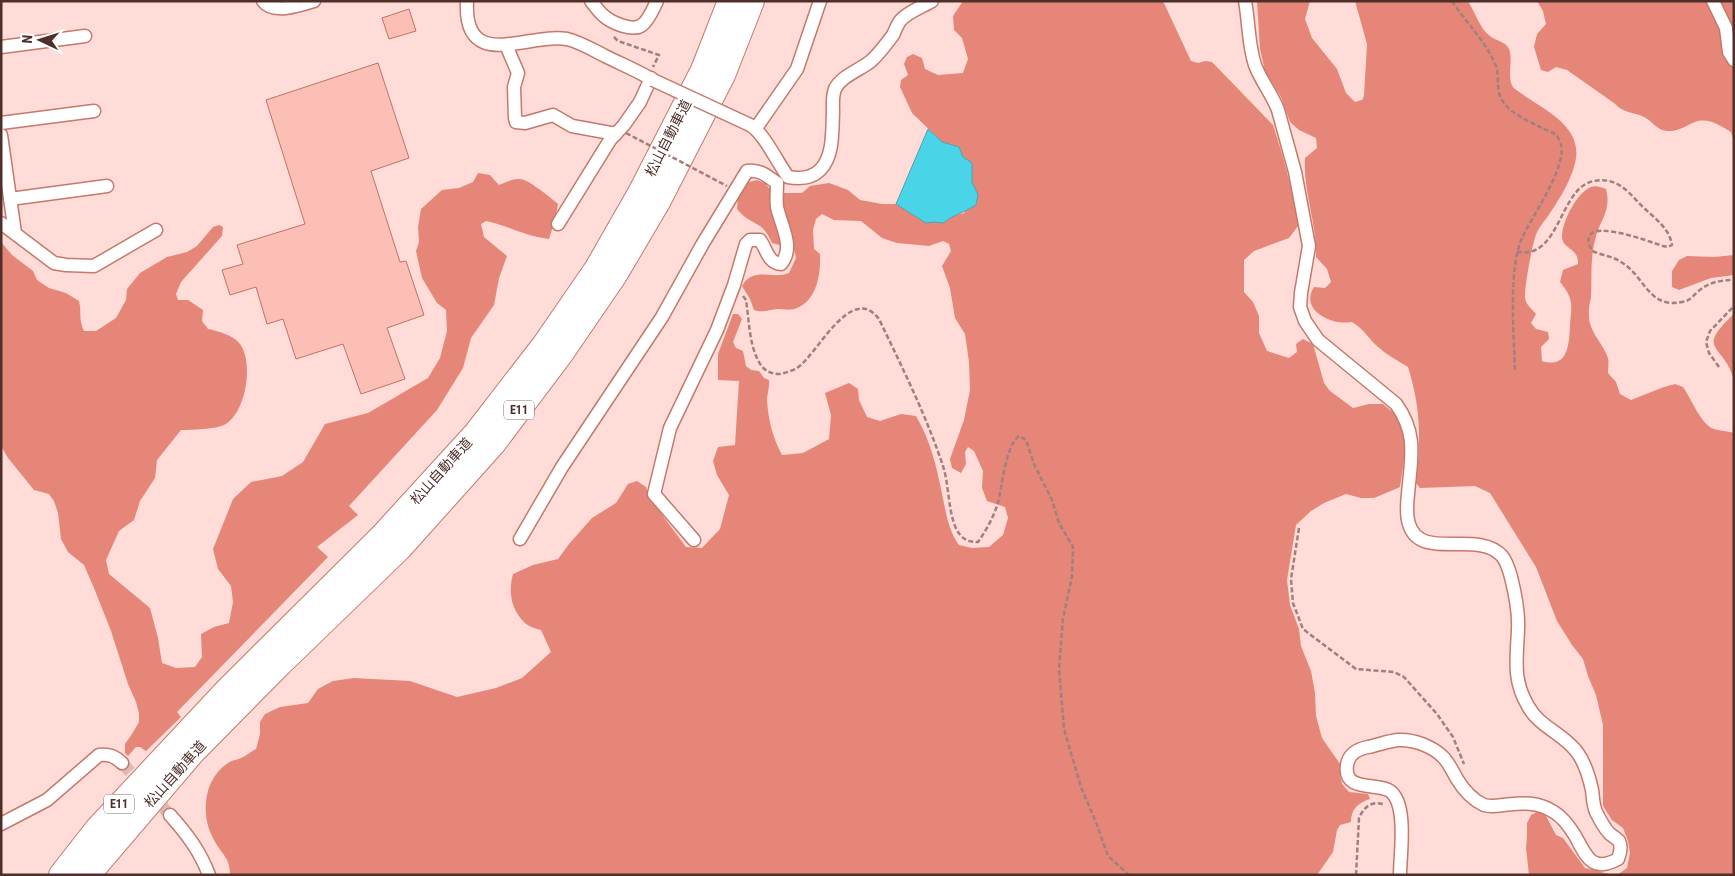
<svg xmlns="http://www.w3.org/2000/svg" width="1735" height="876" viewBox="0 0 1735 876" font-family="'Roboto Condensed','Noto Sans JP',sans-serif">
<rect width="100%" height="100%" fill="#ffdcd7"/>
<!-- forest -->
<g fill="#e58679">
<path d="M963,1H1163L1191,61L1198,63L1205,61L1212,62L1273,125C1284,158 1293,192 1298,226L1289,238L1254,251L1244,260V292L1253,302L1259,316V333L1267,351L1289,358L1297,352L1296,344L1303,339L1313,344L1324,383L1330,391L1353,408L1369,404H1383C1387,408 1394,412 1397,417C1410,437 1403,466 1400,487L1374,498H1361L1346,494L1324,503L1311,511L1296,525L1287,580L1290,605L1299,629L1301,646L1311,671L1315,693L1316,716L1322,738L1340,764V775L1342,784L1349,792L1368,794L1370,799C1358,803 1351,809 1351,822L1340,825L1337,830L1333,852L1317,875H230C230,857 222,855 214,840C200,816 203,779 228,763C232,760 238,760 243,757C247,755 252,751 256,749L260,734V722L265,714L280,707L308,703L318,689L333,681L354,678L410,681L457,697L496,688L522,678L551,652L541,630C536,629 530,627 526,624C511,610 508,592 513,574L533,565L558,559L569,544L592,518L616,503L628,484L637,481L646,487L651,500L686,547L702,548L720,529L729,495L717,475L713,461L718,447L735,445L739,381L718,380V354L733,314H738L742,319L733,342L736,348L743,351L746,366L751,370L759,371L764,378L769,380C770,387 767,394 767,400C768,419 773,439 782,455L803,453L829,439L831,415L825,393L849,383L858,389L859,400L867,417L880,421L901,414L916,416C930,439 937,468 942,494C946,512 948,530 959,545L972,548L989,547L1003,535L1008,518L1005,507L987,501L982,488L983,471L974,451L968,447L965,452L966,464L961,473L952,468L950,459L964,420L970,390L969,362L965,334L955,318L950,288L942,266L951,251L949,244L943,241L929,246L897,243L882,238L861,221L834,220L822,214L816,219L813,230L814,249L820,254C821,274 817,300 797,308C791,311 783,309 777,309C769,310 761,313 754,310L750,299L742,286C754,266 772,280 789,273L796,258L794,249L772,243C769,237 766,230 760,226C750,220 744,218 737,209L738,198L745,183L757,180L765,183L769,188L783,193H802L810,186L829,183L848,190L860,200L882,204H896L926,223L933,222L943,223L952,216L964,213L978,195L972,182V163L963,157L959,147L942,142L912,113L900,87L901,80L908,75L904,64L907,57L913,54L922,58L925,69L938,75L963,73L968,59L962,38L954,30L953,16Z"/>
<path d="M1257,1H1310L1305,19L1312,38L1337,69L1346,93L1355,102L1362,100L1364,96L1367,44L1355,1H1468C1475,12 1480,29 1490,36C1496,41 1505,41 1509,49C1514,60 1505,80 1515,89C1538,107 1581,123 1576,158C1573,178 1559,200 1548,216C1544,222 1538,228 1536,235C1532,244 1524,290 1525,298C1526,305 1532,309 1536,314L1531,323L1536,329L1548,332L1549,339L1541,347L1542,361C1568,369 1569,345 1570,326C1570,319 1572,310 1571,303C1570,295 1565,288 1560,282L1563,270L1578,264C1579,247 1562,250 1562,236C1562,222 1577,192 1591,187C1596,185 1601,187 1606,189C1612,211 1599,221 1595,240C1590,259 1592,278 1591,297C1590,303 1588,310 1589,316C1589,332 1603,343 1608,358C1609,362 1608,368 1608,373L1616,382L1620,394L1631,400L1664,387L1675,384L1683,387C1691,398 1701,425 1714,429C1721,431 1727,431 1734,433V875H1617L1627,868L1630,853L1628,841L1623,828L1612,820L1603,806V725L1596,695L1588,676L1583,659L1572,645L1557,621L1536,567L1490,493L1475,486L1420,488L1416,483C1421,442 1421,408 1408,367C1398,361 1387,355 1378,347C1368,338 1365,330 1352,322C1332,326 1299,310 1314,287L1325,288L1331,282L1327,269L1316,257C1317,223 1303,192 1305,158L1317,148L1316,138L1299,130L1290,122L1281,97L1265,71L1260,49Z"/>
<path d="M1537,1H1734V143L1731,132C1721,126 1708,117 1695,122C1687,125 1679,131 1670,131C1657,132 1653,121 1644,117C1633,112 1623,113 1614,103L1567,70L1556,67L1548,72L1541,70L1534,47L1537,34L1546,24L1543,11Z"/>
<path d="M478,173L490,175L499,185C520,176 522,177 539,189C546,194 552,199 558,204L555,220L549,239C524,236 509,226 486,221L481,224L484,237L507,256L499,278L494,305L471,338L463,368L437,410L349,506L358,515L317,547L328,557L177,712L181,717L146,751L140,747H136L128,756L125,753V744L132,734L139,722V713L136,702L128,684L111,631L94,588L84,565L68,552L61,539L58,513L54,501L49,494L34,490L8,458L1,446V242L12,255L33,271L37,280L49,288L66,293L79,301C82,313 78,317 84,331H96L116,318L126,300L127,289L140,273L167,257L187,252L197,246L213,227L219,225L223,227L222,236L181,282L176,294L178,300H188L203,310L202,321L208,329C218,331 233,335 240,344C254,363 246,414 224,425C216,429 191,430 181,430L157,460L155,478L140,501L134,520L119,531L106,560L109,574L150,608L158,638L162,663L176,668L195,667L202,657L201,634L214,627L229,623L233,602L231,586L218,569L213,549L233,499L251,482L282,476L303,462L325,424L368,413L428,378L440,358L447,331L446,310L437,303L422,278L416,251L419,242L418,227L421,209L442,190L459,188L473,182Z"/>
<polygon points="1734,255 1734,275 1711,278 1679,290 1672,287 1672,271 1679,260 1687,256 1714,257"/>
<path d="M1734,314V380C1724,343 1694,351 1734,314Z"/>
<polygon points="1539,811 1545,814 1556,835 1563,838 1585,868 1613,875 1529,875 1526,848 1527,836 1527,823 1531,815"/>
</g>
<!-- water -->
<path fill="#4ad4e8" stroke="#4ca2af" d="M928,129L942,142L959,147L963,157L972,163V182L978,195L976,205C965,212 953,215 943,223L933,222L926,223L896,204Z"/>
<!-- building -->
<g fill="#fbbfb5" stroke="#bf7267">
<polygon points="409,9 416,31 389,39 382,18"/>
<polygon points="378,63 409,158 371,171 400,262 406,261 424,315 387,328 405,379 361,394 343,344 296,359 283,319 267,324 256,287 230,295 222,270 243,264 237,245 305,224 266,100"/>
</g>
<g fill="none" stroke-linecap="round" stroke-linejoin="round">
<!-- minor-tunnel -->
<polyline stroke="#dcb9b4" stroke-width="12" stroke-dasharray="12 6" stroke-linecap="butt" points="122,763 170,815"/>
<defs>
<g id="minor">
<path d="M263,1C273,15 301,5 314,1"/>
<path d="M467,1C463,74 529,32 567,39C580,42 593,50 605,56C621,64 638,71 653,80"/>
<path d="M591,1C595,6 599,12 604,16C612,23 633,32 642,25C649,20 653,9 657,1"/>
<path d="M1245,1C1249,22 1248,44 1255,65C1261,81 1272,94 1278,110L1295,172L1309,246L1301,293L1300,307L1305,321L1318,340L1396,404C1418,434 1411,459 1408,494C1407,503 1406,515 1409,524C1420,562 1478,529 1502,556C1507,562 1509,570 1511,577C1515,593 1519,612 1518,629C1517,658 1512,679 1528,706C1539,727 1563,733 1577,752C1585,763 1589,776 1592,790C1593,797 1593,805 1596,812C1600,820 1604,828 1610,834C1613,836 1617,839 1619,841C1622,847 1620,854 1618,859C1590,874 1586,854 1574,834C1569,826 1562,817 1554,812C1537,801 1522,803 1503,805C1497,806 1490,807 1484,805C1473,800 1463,789 1457,779C1453,772 1449,763 1443,757C1432,746 1413,739 1398,740C1388,741 1378,745 1368,747C1358,749 1349,753 1347,765C1343,793 1378,782 1390,791C1408,804 1400,855 1400,875"/>
<polyline points="1713,1 1726,28 1729,52 1734,60"/>
<polyline points="506,45 518,73 514,87 515,118 516,122 525,123 553,115 572,126 616,134"/>
<polyline points="1,47 85,36"/>
<polyline points="1,123 94,111"/>
<path d="M750,125C764,133 777,162 788,177C799,179 811,179 820,170C834,156 832,131 833,112C833,105 832,96 835,89C841,76 860,70 871,61C879,54 887,43 893,35C895,31 897,25 900,21C907,12 922,7 932,1"/>
<polyline points="756,128 797,69 820,1"/>
<polyline points="1,135 15,233"/>
<polyline points="10,199 107,186"/>
<polyline points="1,223 54,263 66,265 94,266 156,230"/>
<polyline points="558,224 610,140 624,125 640,102 651,78"/>
<path d="M520,539L562,467L662,317L702,245L747,171C760,169 767,176 777,183"/>
<path d="M694,540L654,494L670,428L717,330L734,285L746,244L750,240H760C767,250 768,263 781,264C795,247 781,226 777,207C776,200 777,191 777,183"/>
<path d="M170,815C187,834 200,851 209,875"/>
<path d="M1,824L47,800L99,755C110,754 114,756 122,763"/>
</g>
<g id="motorway">
<polyline points="61,875 97,829 228,689 382,536 476,433 544,345 597,268 641,191 703,70 730,1"/>
<polyline points="88,875 193,752 280,664 400,548 494,443 561,354 615,275 658,202 723,75 752,1"/>
</g>
</defs>
<!-- minor casing -->
<use href="#minor" stroke="#c5786c" stroke-width="15"/>
<!-- motorway casing -->
<use href="#motorway" stroke="#c5786c" stroke-width="26"/>
<!-- path -->
<g stroke="#a1807b" stroke-width="2.5" stroke-dasharray="5 2.5" stroke-linecap="butt">
<path d="M1452,1C1466,23 1485,40 1495,64C1501,77 1494,91 1504,103C1512,114 1530,122 1542,128C1546,130 1553,132 1556,135C1558,136 1560,142 1561,145C1567,167 1531,218 1522,238C1508,270 1514,335 1515,371"/>
<polyline points="614,37 618,41 659,55 653,67"/>
<path d="M1517,252C1522,252 1528,253 1533,251C1561,241 1564,186 1594,181C1615,177 1626,189 1639,203C1652,217 1669,226 1672,245L1668,247L1663,246C1650,242 1571,211 1592,251C1601,255 1612,256 1621,262C1645,276 1648,309 1682,302C1691,301 1694,294 1701,289C1710,282 1722,280 1734,280"/>
<path d="M743,296L746,300C749,319 749,343 758,360C762,369 769,374 779,374C785,373 792,371 797,368C818,354 851,282 879,319C902,367 926,415 943,466C949,485 948,508 955,526C960,538 967,542 978,542C987,529 993,518 998,503C1002,487 1006,444 1019,436L1026,440L1034,464L1052,500L1059,523L1073,547L1072,577L1063,618L1059,669L1064,729L1081,787L1097,825L1108,856L1129,875"/>
<polyline points="1719,367 1709,353 1706,342 1710,331 1734,306"/>
<polyline points="1299,528 1291,579 1293,603 1303,629 1356,669 1394,672 1404,677 1437,714 1453,737 1464,764"/>
<path d="M1356,875L1359,818C1364,807 1371,801 1383,804"/>
</g>
<!-- minor -->
<use href="#minor" stroke="#fff" stroke-width="12"/>
<!-- motorway -->
<use href="#motorway" stroke="#fff" stroke-width="24"/>
<defs>
<polyline id="minor-bridge" points="653,80 750,125"/>
</defs>
<!-- minor-bridge casing -->
<use href="#minor-bridge" stroke="#c5786c" stroke-width="15" stroke-linecap="butt"/>
<!-- path-bridge -->
<polyline stroke="#a1807b" stroke-width="2.5" stroke-dasharray="5 2.5" stroke-linecap="butt" points="626,133 727,186"/>
<!-- minor-bridge -->
<use href="#minor-bridge" stroke="#fff" stroke-width="12"/>
</g>
<g text-anchor="middle" dominant-baseline="central" stroke-width="5" stroke-linejoin="round" paint-order="stroke">
<!-- shield labels -->
<g fill="#fff" stroke="#846d6a" stroke-width="1">
<rect x="504" y="400.5" width="30" height="19" rx="4"/>
<rect x="104" y="794.5" width="30" height="19" rx="4"/>
</g>
<g font-size="12" font-weight="bold" fill="#4f2f2a">
<text x="519" y="410">E11</text>
<text x="119" y="804">E11</text>
</g>
<!-- street labels -->
<g font-size="14" fill="#4f2f2a" stroke="#fff">
<text transform="translate(668 138) rotate(-63)">松山自動車道</text>
<text transform="translate(441 471) rotate(-48)">松山自動車道</text>
<text transform="translate(175 774) rotate(-48)">松山自動車道</text>
</g>
</g>
<!-- border -->
<rect width="1735" height="876" fill="none" stroke="#4f2f2a" stroke-width="5"/>
<!-- north arrow -->
<g transform="translate(40 40) rotate(274)" stroke="#ffffff" stroke-width="4" paint-order="stroke">
<path d="M0-4L9 19L0 12L-9 19Z" fill="#4f2f2a"/>
<text y="-8" font-size="14" font-weight="bold" text-anchor="middle" fill="#4f2f2a">N</text>
</g>
</svg>
